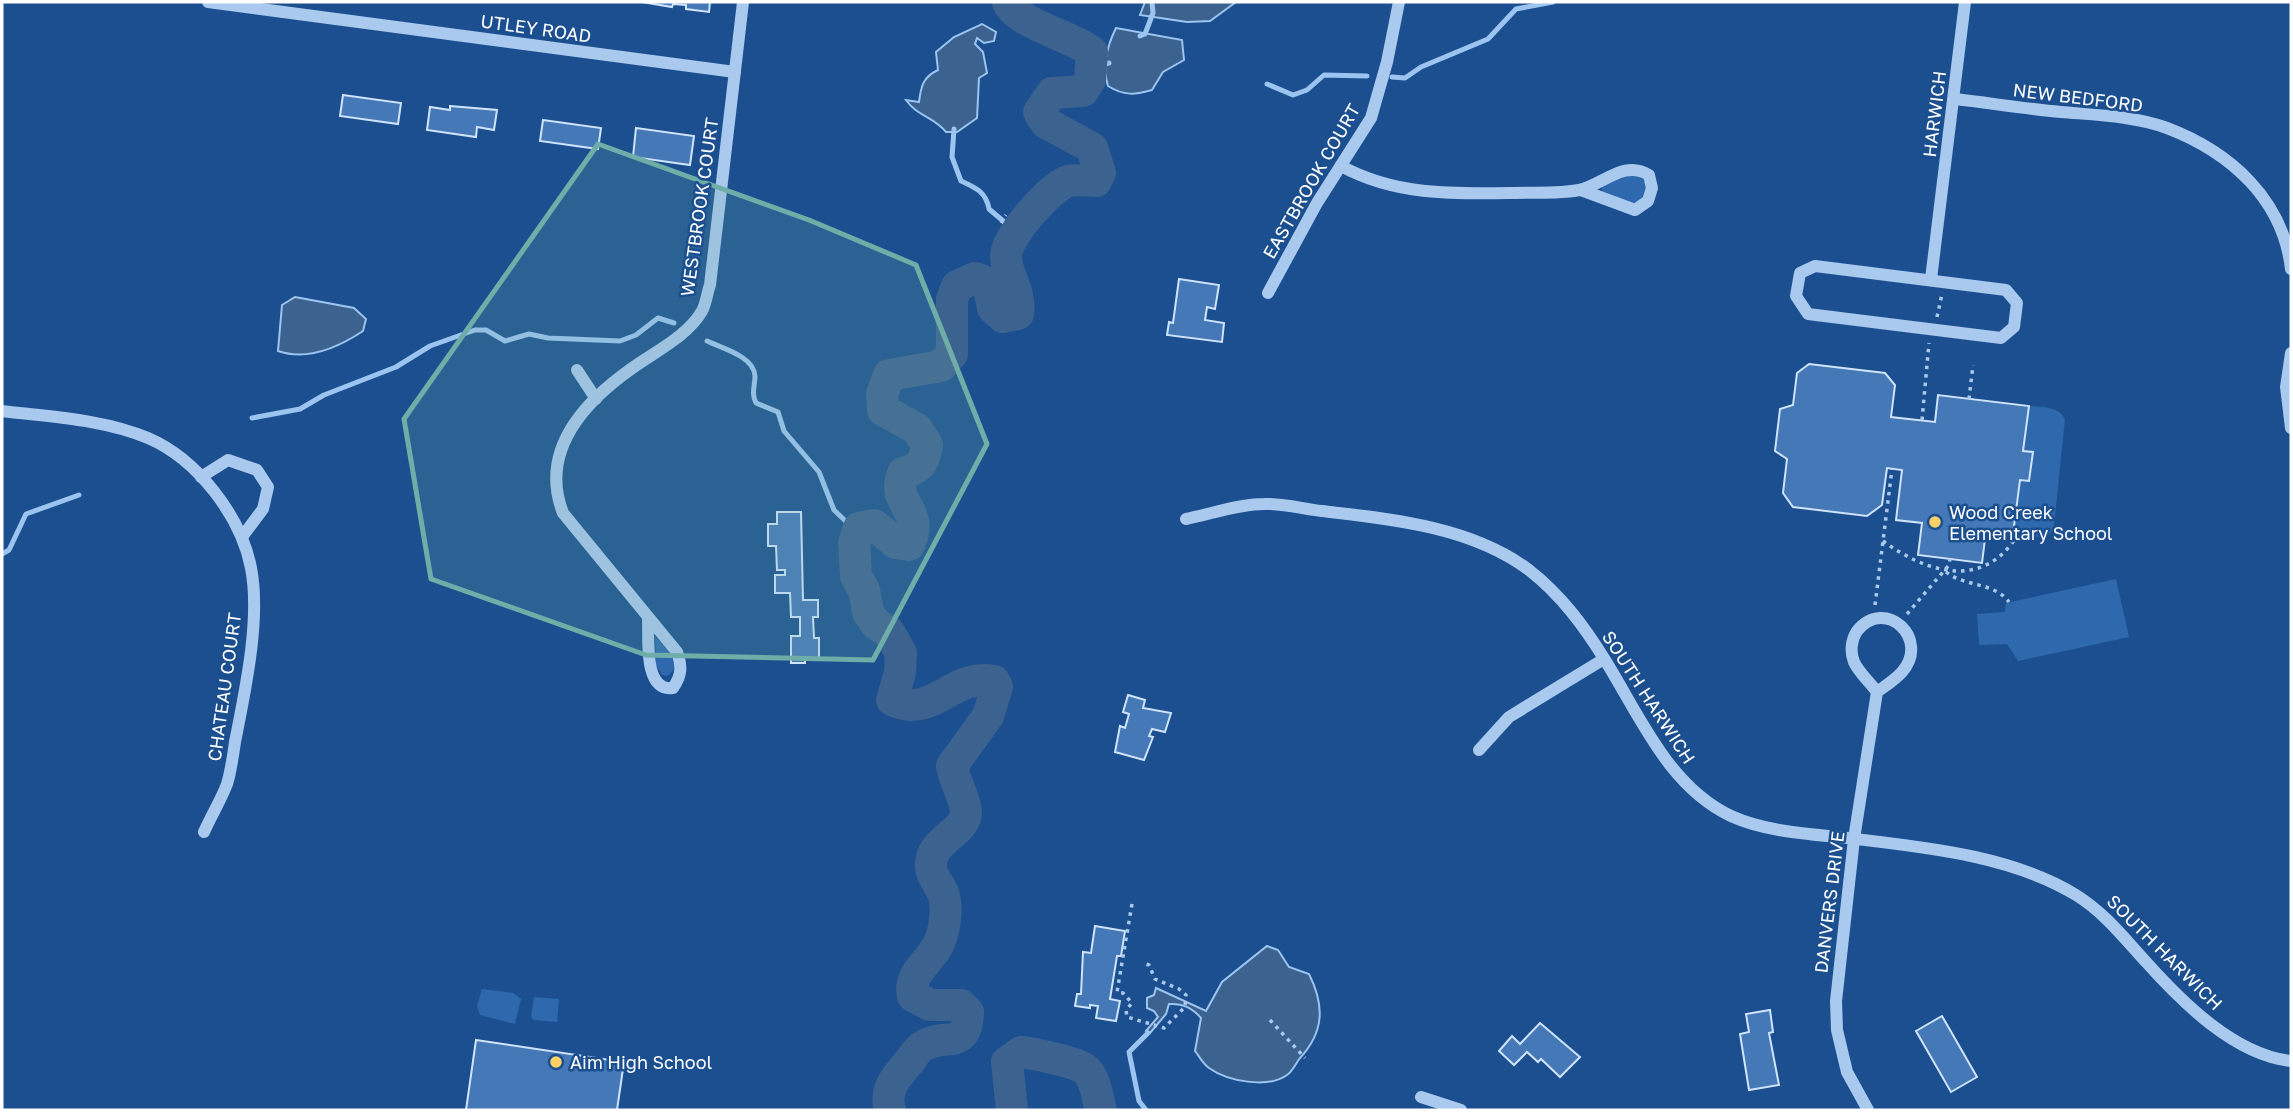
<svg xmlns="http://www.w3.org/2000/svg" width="2293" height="1112" viewBox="0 0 2293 1112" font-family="'Golos Text',sans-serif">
<rect width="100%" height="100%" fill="#1b4f8f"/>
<!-- green -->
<g fill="#2e69ad">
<polygon points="1632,174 1644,179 1647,185 1643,199 1632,204 1602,193 1602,184"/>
<path d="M2029,406C2042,407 2058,406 2065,419L2054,526L2050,534L2042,537L2013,534L2020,480H2030L2033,452L2023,451Z"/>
<polygon points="2116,579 2129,637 2018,661 2007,644 1979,645 1977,614 2005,612 2006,603"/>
<polygon points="655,636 670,653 676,667 668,676 662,675 656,665"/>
<polygon points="482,989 513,993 521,999 515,1024 480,1015 477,1006"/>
<polygon points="534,997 559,999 557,1022 534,1020 531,1017"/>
</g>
<!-- water -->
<g fill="#3c6290" stroke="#9cc4f0" stroke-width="2">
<polygon points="1145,2 1236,2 1210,21 1187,22 1140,15"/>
<path d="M982,24L996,32L994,41L984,43L977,38L975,44L983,52L987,73L979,78L977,118L957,132H946C934,117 917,116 906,100L919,102C921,86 923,77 938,70L936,52L954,37Z"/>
<path d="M1116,28L1182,40L1184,60L1163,72L1152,90C1135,95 1124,96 1108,86C1102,67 1107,46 1116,28Z"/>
<path d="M295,297L354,308L366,319L363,331C339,347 307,361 278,351L282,305Z"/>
<path d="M1267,946L1278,950L1289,967L1309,974C1325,1006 1324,1032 1300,1058C1296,1063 1292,1072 1287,1075C1268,1089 1227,1081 1209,1068C1203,1064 1199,1056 1195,1051L1201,1018C1192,1008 1183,1003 1169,1004L1166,1014L1150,1033L1146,1031L1158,1017L1154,1011L1147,1008V998L1154,995L1156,988L1206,1011L1222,982Z"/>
</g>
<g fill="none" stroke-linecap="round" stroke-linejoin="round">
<!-- stream -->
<g stroke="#9cc4f0" stroke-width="5">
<polyline points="1140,36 1145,34 1153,13 1152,2"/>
<polyline points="1092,67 1109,63"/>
<polyline points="1392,77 1405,78 1421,67 1488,39 1516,9 1553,2"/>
<polyline points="1267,84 1293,95 1307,90 1324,75 1367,76"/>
<path d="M954,129L952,157L961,181C976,188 986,192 989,209L1015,231"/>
<path d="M707,341C721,348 754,356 755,376C755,386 751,393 756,403L778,412L784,431L819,472L834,510L857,532"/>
<polyline points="252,418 300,409 324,395 396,367 430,346 475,330 486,330 505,341 529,334 548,338 620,341 636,335 658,318 674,323"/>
<polyline points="2,554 9,550 26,514 79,495"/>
<polyline points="1146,1110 1139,1101 1129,1052 1148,1033"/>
</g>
<!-- river -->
<g stroke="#3c6290" stroke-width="32">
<path d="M890,1110C884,1090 896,1077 909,1062C913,1057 917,1049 923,1046C945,1032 967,1052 968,1012L961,1005H930L913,996C907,973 932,961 940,941C945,928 948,906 943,893C937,880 928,874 932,858C936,839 966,831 966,812C966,800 954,781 952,766L988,716L997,687L994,681C951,673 933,720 892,700L900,673L901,653L889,632L876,624L868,612L864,590L856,576L854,543L859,528L874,525L896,543L909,545C926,508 890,506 903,473C921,468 924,463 927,445L917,429L883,410L882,394L889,375L941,366L952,354V299L957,286L975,278L988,283L993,308L1003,317L1018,314C1021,289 1006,276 1006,256C1007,235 1050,188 1068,181C1076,179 1087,181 1096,181L1100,173L1092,148L1046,123L1039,112L1052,93L1083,91L1090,80L1092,52C1072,36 1015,23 1008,2"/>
<path d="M1012,1110L1007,1062L1021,1052C1032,1053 1079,1063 1085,1069C1096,1078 1097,1098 1101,1110"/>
</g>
</g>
<!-- building -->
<g fill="#4478b7" stroke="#cfe3fa" stroke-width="2">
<polygon points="642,2 710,2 709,12 686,9 686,5 673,4 672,7"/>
<polygon points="343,95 401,103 398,124 340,116"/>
<polygon points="450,106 497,110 494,130 477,127 476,137 427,130 430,107 450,110"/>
<polygon points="543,120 601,128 598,149 540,141"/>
<polygon points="636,128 694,136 690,165 633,157"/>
<polygon points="1179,279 1219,285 1215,309 1207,307 1205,320 1224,323 1222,342 1167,335 1169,322 1173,323"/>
<polygon points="1809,364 1885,373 1895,385 1891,417 1935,422 1938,395 2029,406 2023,451 2033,452 2029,481 2020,480 2013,534 1986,531 1982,563 1918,555 1922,523 1896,520 1902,470 1887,468 1882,505 1867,516 1793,507 1783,493 1787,459 1775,451 1780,409 1793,405 1797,373"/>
<polygon points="777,512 801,512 803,600 818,600 818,617 813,617 814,638 819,638 819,659 805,659 805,663 791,663 791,636 800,636 800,617 791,617 790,593 775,593 775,575 785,575 785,570 777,570 776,546 768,546 768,524 777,524"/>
<polygon points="1128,695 1145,700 1143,708 1171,713 1165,732 1152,729 1149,736 1153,737 1144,760 1115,752 1120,726 1125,728 1129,714 1123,712"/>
<polygon points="1095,926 1125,931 1121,956 1117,956 1110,999 1120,1001 1116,1021 1096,1018 1098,1006 1090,1005 1090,1008 1075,1006 1077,994 1081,994 1083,952 1091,953"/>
<polygon points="1770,1010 1773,1032 1769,1033 1779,1085 1749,1090 1740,1034 1749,1032 1746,1014"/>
<polygon points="1942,1016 1977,1077 1951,1092 1916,1031"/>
<polygon points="1540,1023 1580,1057 1560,1077 1541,1059 1538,1062 1527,1052 1514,1065 1499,1051 1512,1036 1520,1044"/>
<polygon points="476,1040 624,1062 617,1110 466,1110"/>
</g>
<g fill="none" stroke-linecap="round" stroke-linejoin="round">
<!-- path -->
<g stroke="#a9c9ee" stroke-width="3.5" stroke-dasharray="3.5 5" stroke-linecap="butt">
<polyline points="1001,223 1006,215"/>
<polyline points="1937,317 1942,294"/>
<polyline points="1969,399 1973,365"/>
<polyline points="1922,420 1929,343"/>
<path d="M1883,541C1928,574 1985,590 2018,534"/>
<path d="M1946,572C1965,587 1994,582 2009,602"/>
<polyline points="1875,605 1892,469"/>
<polyline points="1907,614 1949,565 1950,559"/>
<polyline points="1132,904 1117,992 1123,993 1132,1003 1126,1010 1127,1017 1164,1028 1185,1007 1186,995 1179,989 1155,979 1149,965 1142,963"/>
<polyline points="1270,1020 1305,1058"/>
</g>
<!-- minor -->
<g stroke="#a9c9ee" stroke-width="12">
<polyline points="208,2 735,72"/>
<path d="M1955,99C1990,103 2026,109 2061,112C2096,115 2134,116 2167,128C2230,152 2283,199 2291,269"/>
<path d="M1341,166C1396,196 1454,194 1515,193C1535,192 1559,194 1579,190C1603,185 1624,159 1649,175L1652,188L1648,201L1635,210L1581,190"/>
<polygon points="1815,266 2006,290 2017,303 2014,327 2001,338 1808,314 1796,296 1800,273"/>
<polyline points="1931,279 1965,2"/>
<polyline points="1268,293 1317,203 1371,118 1387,62 1399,2"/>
<polyline points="2291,353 2286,387 2291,428"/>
<polyline points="577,370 596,399"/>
<path d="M2,411C50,417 103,419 148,438C197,459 241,516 251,568C261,619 245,691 235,742C233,756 231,771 227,784C221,800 211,816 204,832"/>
<polyline points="201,477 228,460 257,470 268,487 263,509 242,537"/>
<path d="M1186,519C1211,514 1239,504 1264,504C1283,503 1303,509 1322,511C1392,519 1472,527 1529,570C1561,595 1584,626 1605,660C1640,716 1668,786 1731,816C1766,832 1810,834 1847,838C1922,847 2011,855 2076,895C2105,913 2124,938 2147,963C2183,1003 2235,1055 2291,1061"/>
<path d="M648,617C649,638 643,692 673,688C682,675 682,666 677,652L563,513C539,451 583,403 631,369C654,352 687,337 702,311C706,304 707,293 710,285L743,2"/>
<polyline points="1479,750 1509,717 1604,659"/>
<polyline points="1421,1097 1461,1110"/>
<path d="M1868,1110L1847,1072L1837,1030L1836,1001L1854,839L1877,692C1885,686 1895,680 1902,672C1931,639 1885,596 1857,631C1851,640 1850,652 1854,662C1859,673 1870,682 1877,692"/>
</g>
</g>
<!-- marked area -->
<path fill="#6fada8" fill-opacity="0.2" stroke="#6fada8" stroke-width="5" stroke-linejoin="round" d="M598,144L809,220L916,265L987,444L873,660L646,655L431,579L404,419Z"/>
<!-- markers -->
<g fill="#ffd166" stroke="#1b4f8f" stroke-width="2.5">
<circle cx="1935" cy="522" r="7"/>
<circle cx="556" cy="1062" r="7"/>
</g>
<g text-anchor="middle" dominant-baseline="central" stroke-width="5" stroke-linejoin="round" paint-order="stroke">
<!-- street labels -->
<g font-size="18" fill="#fff" stroke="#1b4f8f">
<text transform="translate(536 28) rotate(8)">UTLEY ROAD</text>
<text transform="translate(2078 97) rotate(7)">NEW BEDFORD</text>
<text transform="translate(1934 114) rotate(-83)">HARWICH</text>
<text transform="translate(1311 181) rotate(-60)">EASTBROOK COURT</text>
<text transform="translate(699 207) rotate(-82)">WESTBROOK COURT</text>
<text transform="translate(224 687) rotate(-82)">CHATEAU COURT</text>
<text transform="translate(1649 697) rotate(57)">SOUTH HARWICH</text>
<text transform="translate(1829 902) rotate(-83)">DANVERS DRIVE</text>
<text transform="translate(2165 952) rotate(45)">SOUTH HARWICH</text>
</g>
<!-- poi labels -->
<g font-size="18" fill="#fff" stroke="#1b4f8f" text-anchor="start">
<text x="1949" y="512">Wood Creek<tspan x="1949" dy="21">Elementary School</tspan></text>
<text x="570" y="1062">Aim High School</text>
</g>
</g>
<!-- border -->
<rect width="2293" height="1112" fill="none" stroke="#ffffff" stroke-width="7"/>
</svg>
